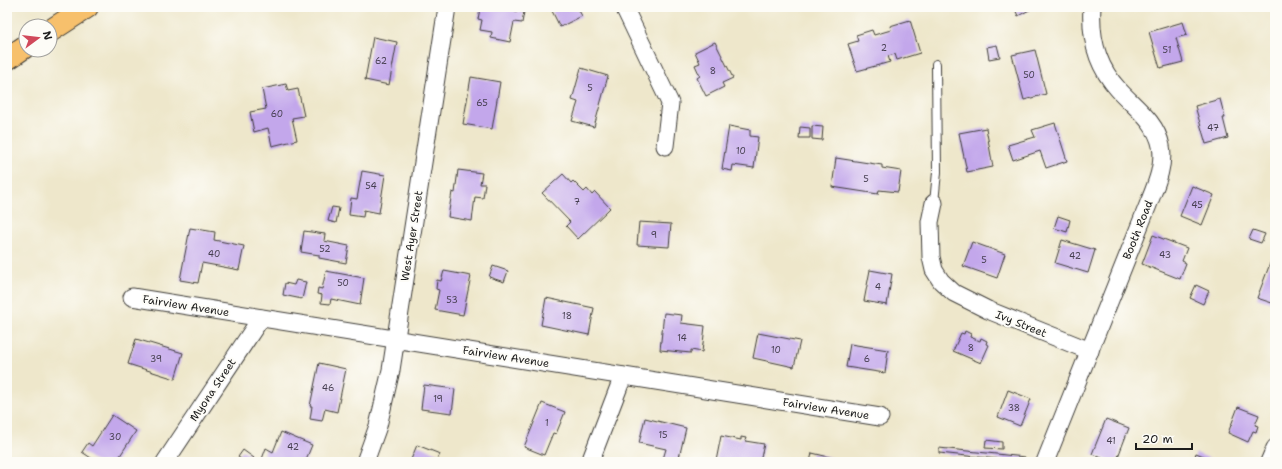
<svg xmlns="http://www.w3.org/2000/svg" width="1282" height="469" viewBox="0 0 1282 469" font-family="'Shantell Sans',sans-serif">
<rect width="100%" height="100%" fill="#fdfcf7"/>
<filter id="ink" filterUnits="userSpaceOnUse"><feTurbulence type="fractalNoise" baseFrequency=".025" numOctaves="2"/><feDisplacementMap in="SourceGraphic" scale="8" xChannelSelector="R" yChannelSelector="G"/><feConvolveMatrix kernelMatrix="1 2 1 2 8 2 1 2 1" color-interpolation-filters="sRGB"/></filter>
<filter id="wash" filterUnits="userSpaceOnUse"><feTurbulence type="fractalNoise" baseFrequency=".012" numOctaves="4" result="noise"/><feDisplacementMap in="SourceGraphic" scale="16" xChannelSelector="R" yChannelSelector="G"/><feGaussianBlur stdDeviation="0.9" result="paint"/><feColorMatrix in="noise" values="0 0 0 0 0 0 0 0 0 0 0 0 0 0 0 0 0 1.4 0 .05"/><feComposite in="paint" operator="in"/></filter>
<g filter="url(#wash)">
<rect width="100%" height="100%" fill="#eee7cb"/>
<g id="blocks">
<!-- building -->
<g fill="#c3a7eb">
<polygon points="487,7 516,7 515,11 524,12 522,23 514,22 510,42 491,38 492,32 480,30 482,20 478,19 480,9 487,10"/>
<polygon points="550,7 577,7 582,16 560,27"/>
<polygon points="1014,7 1035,7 1018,16"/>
<polygon points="910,20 920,53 897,60 895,54 888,56 890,62 857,71 848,44 858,41 856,35 872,30 874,35 891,30 890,26"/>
<polygon points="1183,22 1187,35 1176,38 1183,62 1160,68 1149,32"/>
<polygon points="373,37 397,42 389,85 365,80"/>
<polygon points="715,42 733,78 722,83 724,87 706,96 697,78 700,76 695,65 700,63 695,52"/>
<polygon points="997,45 1000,57 989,59 987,47"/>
<polygon points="1035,50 1046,94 1024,100 1012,55"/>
<polygon points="581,68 608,76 594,127 572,121 578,102 572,100"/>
<polygon points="471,77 500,82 492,129 463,124"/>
<polygon points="286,84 288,91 298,89 304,116 292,118 297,140 272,146 268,128 254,132 250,112 266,109 262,89"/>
<polygon points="1220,99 1225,118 1223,118 1228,138 1206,144 1195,106"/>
<polygon points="1055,123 1067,161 1046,168 1040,151 1013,160 1008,145 1035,137 1032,130"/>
<polygon points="729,126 750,130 750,136 758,137 754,168 733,165 732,171 722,169"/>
<polygon points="812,126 823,127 822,140 812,139"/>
<polygon points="800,127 810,128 810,138 799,138"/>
<polygon points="986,128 993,167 967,172 959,133"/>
<polygon points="836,158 882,165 882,168 901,171 898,192 879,190 878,194 832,187"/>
<polygon points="458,170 482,173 480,184 485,184 483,198 475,197 472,221 448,217 452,192 455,193"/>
<polygon points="362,171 385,175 379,213 364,210 363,217 349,215 351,198 357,199"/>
<polygon points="563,174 571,183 573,181 584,192 587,189 592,195 595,192 610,208 578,239 566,226 570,222 542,193"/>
<polygon points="1192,186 1214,195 1202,225 1180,216"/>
<polygon points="332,207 339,208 336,223 328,221"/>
<polygon points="1058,216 1070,220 1067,232 1054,228"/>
<polygon points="639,222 671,224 669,247 637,245"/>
<polygon points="190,228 215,232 214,240 244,246 239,270 202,263 198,283 180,280"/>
<polygon points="1253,230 1265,234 1261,243 1249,239"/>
<polygon points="304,231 325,234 324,241 349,246 346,263 319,258 319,255 301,252"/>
<polygon points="1153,235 1187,248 1182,261 1186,263 1180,279 1142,264"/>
<polygon points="1062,240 1095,250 1088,273 1055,263"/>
<polygon points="972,242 1005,254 997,278 963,266"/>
<polygon points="1271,261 1275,262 1275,304 1257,298"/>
<polygon points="493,266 508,271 504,282 489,277"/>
<polygon points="870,270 892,274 887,305 864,301"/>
<polygon points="326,271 364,278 360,305 331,299 330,304 321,303 322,295 317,294 318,288 322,289"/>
<polygon points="444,271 471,276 463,315 435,310 439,290 436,289 437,280 441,281"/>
<polygon points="296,280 306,282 302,299 283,295 285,283 294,285"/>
<polygon points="1196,285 1209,291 1203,304 1190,298"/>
<polygon points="546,298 594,308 589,335 541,325"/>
<polygon points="664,313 682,315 681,323 705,326 702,352 691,350 691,353 660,350"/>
<polygon points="965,331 971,334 970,337 980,341 981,338 987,341 986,344 989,345 981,363 953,351 961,333 964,334"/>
<polygon points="758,333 800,341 794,367 753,358"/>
<polygon points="136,339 183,353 175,379 128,364"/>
<polygon points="850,344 888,350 885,373 846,367"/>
<polygon points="319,363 346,369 337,412 325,409 322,421 310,419 312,406 310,406"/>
<polygon points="424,385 455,389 452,413 421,409"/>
<polygon points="1008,390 1031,399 1020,426 998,417"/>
<polygon points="542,403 565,412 556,434 553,433 544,455 524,447"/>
<polygon points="1238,407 1259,415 1255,425 1258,426 1256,432 1253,431 1248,442 1228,433"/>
<polygon points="112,415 136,431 116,462 97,462 82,452 88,443 92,446"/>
<polygon points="645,418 686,428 678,462 663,459 666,449 639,443"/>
<polygon points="1106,419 1129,428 1116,462 1112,462 1092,454"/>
<polygon points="281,432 312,445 305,462 271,462 262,459 266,448 273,452"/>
<polygon points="721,436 741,440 741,437 746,438 745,441 764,444 760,462 724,462 716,461"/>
<polygon points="986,440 1002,442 1002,449 985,448"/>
<polygon points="417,445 440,454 436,462 410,462"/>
<polygon points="939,448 1025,457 1024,462 939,453"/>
<polygon points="243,450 254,458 251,462 245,462 238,457"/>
<polygon points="812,453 846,461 846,462 810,462"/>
<polygon points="1196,453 1219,462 1193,462"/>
</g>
</g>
</g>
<g filter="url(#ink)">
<use href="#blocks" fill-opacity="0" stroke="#3c3a36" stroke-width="1"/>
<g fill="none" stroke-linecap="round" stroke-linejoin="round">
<defs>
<polyline id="service" points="934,203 937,172 936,64"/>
<g id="minor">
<polyline points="624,7 670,103 665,146"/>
<polyline points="934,203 930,222 931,257 934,270 941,281 954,293 988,310 1090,351"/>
<polyline points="132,297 880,417"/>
<polyline points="165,462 261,318"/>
<polyline points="365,462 378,426 391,370 447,7"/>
<polyline points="590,462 623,376"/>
<path d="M1045,462L1148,205C1155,187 1165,166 1161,146C1156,121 1134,107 1118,89C1097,66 1090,37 1092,7"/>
<polyline points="1269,462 1275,448"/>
</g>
<g id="motorway">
<polyline points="50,31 87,7"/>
<polyline points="7,59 26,46"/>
</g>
</defs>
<!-- service casing -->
<use href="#service" stroke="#3c3a36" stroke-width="10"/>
<!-- minor casing -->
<use href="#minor" stroke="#3c3a36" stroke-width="19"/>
<!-- motorway casing -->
<use href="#motorway" stroke="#3c3a36" stroke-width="24"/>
<!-- service -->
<use href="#service" stroke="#fff" stroke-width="8"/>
<!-- minor -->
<use href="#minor" stroke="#fff" stroke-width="17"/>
<!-- motorway -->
<use href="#motorway" stroke="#f7c06c" stroke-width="22"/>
</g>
</g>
<g text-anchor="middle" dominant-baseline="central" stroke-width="4" stroke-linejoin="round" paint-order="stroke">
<!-- number labels -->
<g font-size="9" fill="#463f50">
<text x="884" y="48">2</text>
<text x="1167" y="50">51</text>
<text x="381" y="61">62</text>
<text x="713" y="71">8</text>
<text x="1029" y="75">50</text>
<text x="590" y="88">5</text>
<text x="482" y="103">65</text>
<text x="277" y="114">60</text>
<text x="1213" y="128">47</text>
<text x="741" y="151">10</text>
<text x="866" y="179">5</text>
<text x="371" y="186">54</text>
<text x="577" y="202">7</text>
<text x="1197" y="205">45</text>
<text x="654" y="235">9</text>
<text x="325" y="249">52</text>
<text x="214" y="254">40</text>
<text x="1165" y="255">43</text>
<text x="1075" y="256">42</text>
<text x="984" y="260">5</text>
<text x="343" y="283">50</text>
<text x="878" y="287">4</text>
<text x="452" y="300">53</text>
<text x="567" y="316">18</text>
<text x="682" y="338">14</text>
<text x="971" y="348">8</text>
<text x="776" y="350">10</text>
<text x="156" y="359">39</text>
<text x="867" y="359">6</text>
<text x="328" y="388">46</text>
<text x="438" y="399">19</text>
<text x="1014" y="408">38</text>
<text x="547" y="423">1</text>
<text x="663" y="435">15</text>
<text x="115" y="437">30</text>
<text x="1111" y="441">41</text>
<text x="293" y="447">42</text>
</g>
<!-- street labels -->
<g font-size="11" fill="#1c1c1c" stroke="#fdfcf7">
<text transform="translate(1138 230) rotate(-68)">Booth Road</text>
<text transform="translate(412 236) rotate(-81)">West Ayer Street</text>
<text transform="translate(186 306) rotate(9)">Fairview Avenue</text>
<text transform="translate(1021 324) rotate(22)">Ivy Street</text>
<text transform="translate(506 357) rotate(9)">Fairview Avenue</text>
<text transform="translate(213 390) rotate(-56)">Myona Street</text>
<text transform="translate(826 409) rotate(9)">Fairview Avenue</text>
</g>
</g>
<!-- margin -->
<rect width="1282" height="469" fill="none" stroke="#fdfcf7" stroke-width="24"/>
<!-- north arrow -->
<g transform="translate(38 38) rotate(75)"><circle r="19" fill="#fdfcf7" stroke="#a3a29f"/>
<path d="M0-3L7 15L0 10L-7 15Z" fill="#d1495b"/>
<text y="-6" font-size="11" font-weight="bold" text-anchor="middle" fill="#1c1c1c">N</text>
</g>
<!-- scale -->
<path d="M1136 443v6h56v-6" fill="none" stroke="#1c1c1c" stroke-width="2"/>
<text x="1142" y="443" font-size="12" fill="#1c1c1c" stroke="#fdfcf7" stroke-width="3" paint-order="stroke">20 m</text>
</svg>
